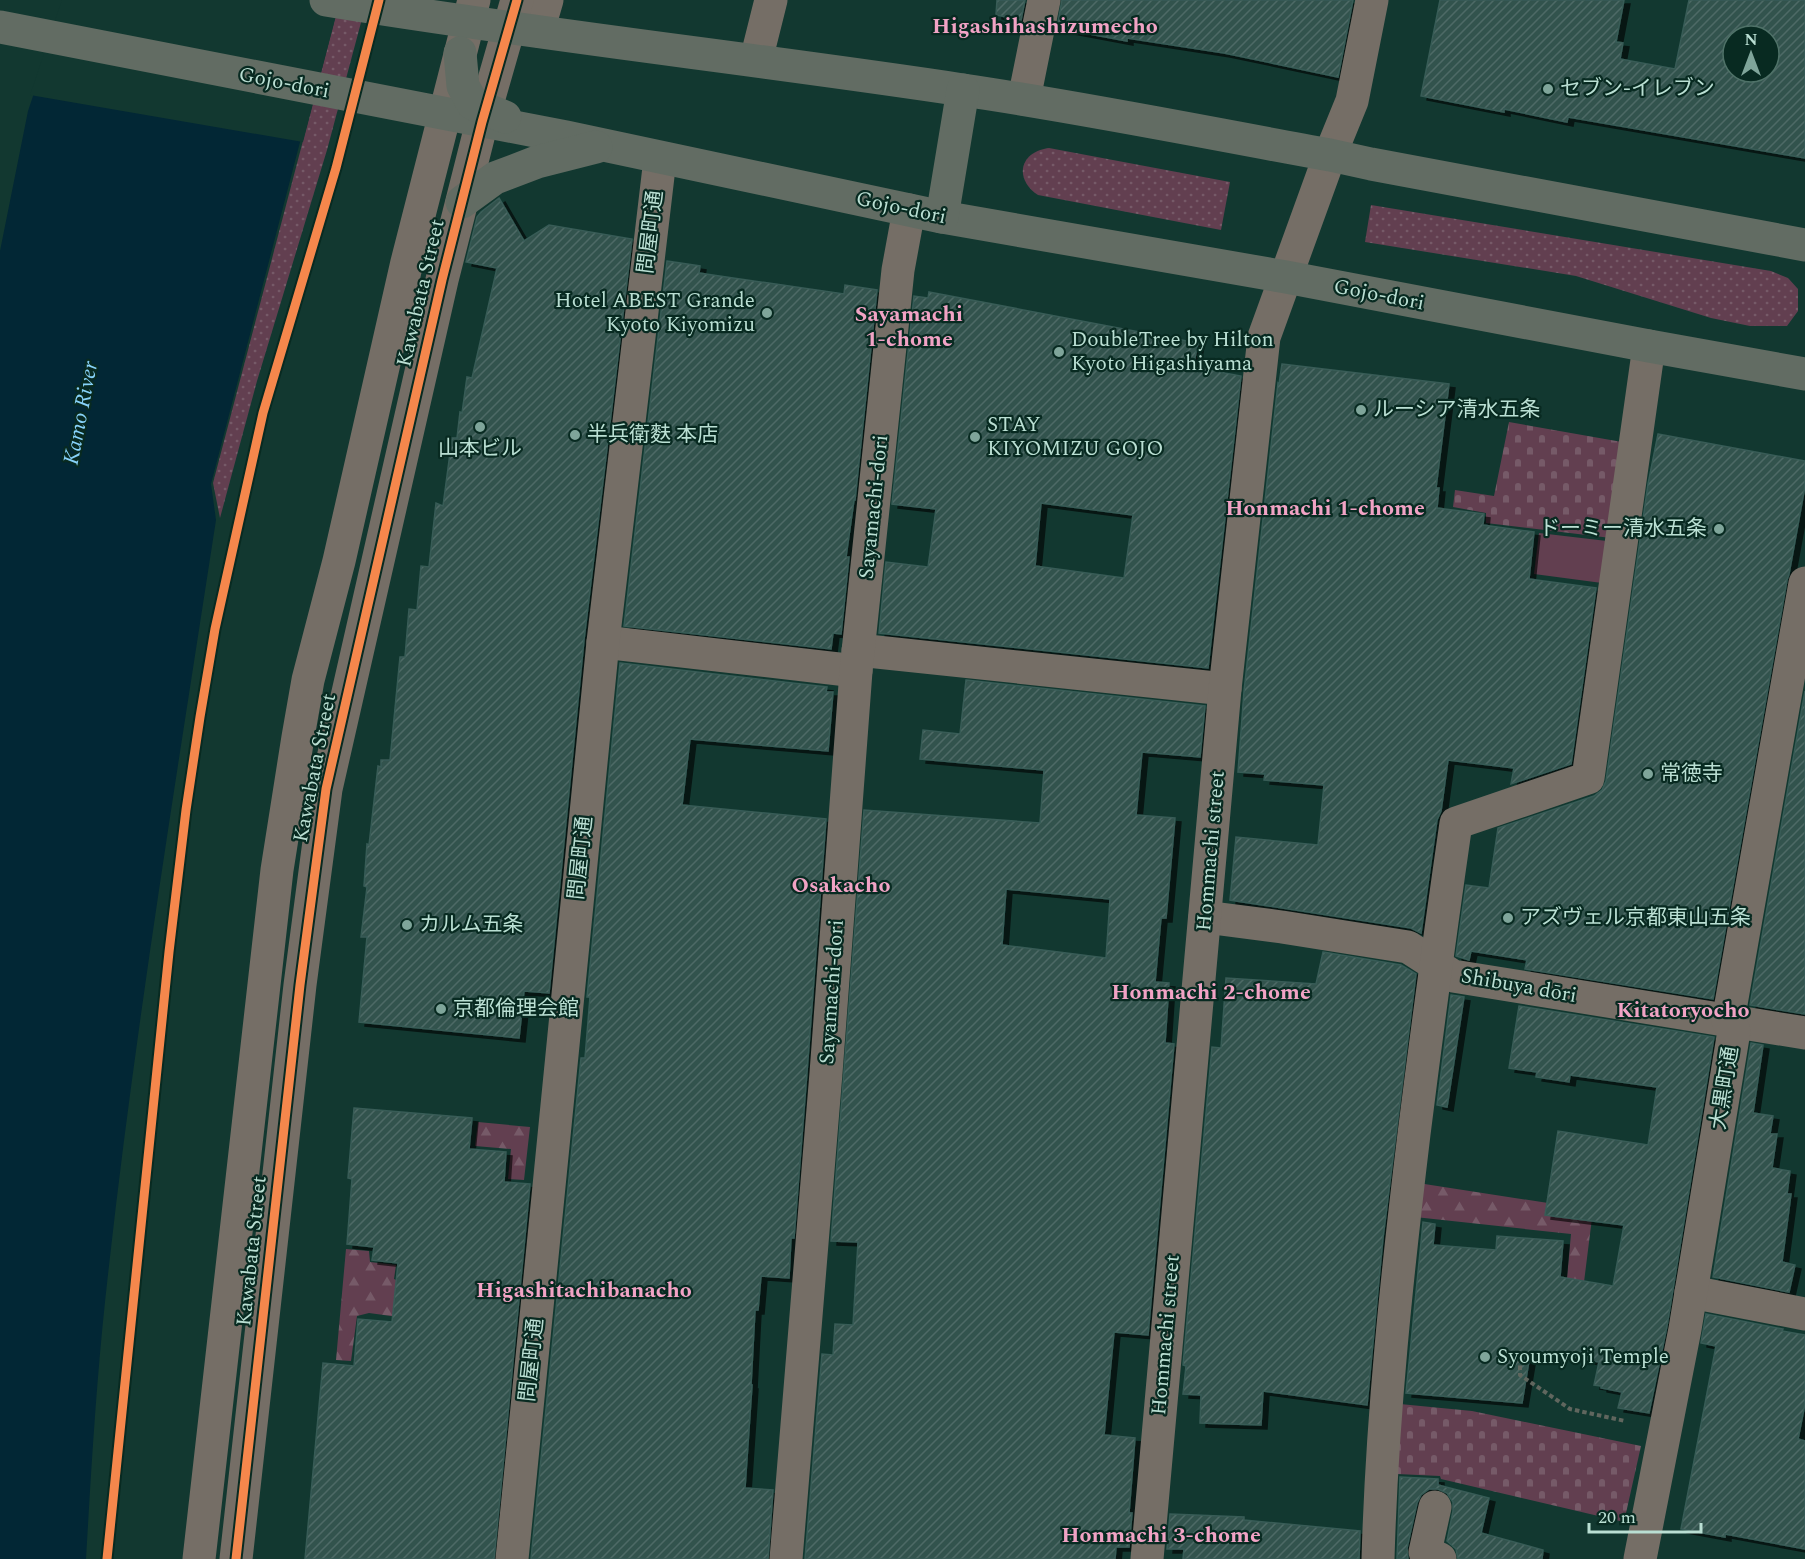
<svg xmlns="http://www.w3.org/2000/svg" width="1805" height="1559" viewBox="0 0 1805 1559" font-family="Spectral,'Noto Sans JP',serif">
<defs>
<pattern id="grass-dots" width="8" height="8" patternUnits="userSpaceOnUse" patternTransform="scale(1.5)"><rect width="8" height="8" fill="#623f50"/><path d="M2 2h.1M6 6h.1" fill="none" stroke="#765a68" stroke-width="1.8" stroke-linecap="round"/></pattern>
<pattern id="forest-firs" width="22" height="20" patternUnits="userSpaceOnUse" patternTransform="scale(1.5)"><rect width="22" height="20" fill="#623f50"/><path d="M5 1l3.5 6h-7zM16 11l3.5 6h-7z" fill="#765a68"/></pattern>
<pattern id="cemetery-stones" width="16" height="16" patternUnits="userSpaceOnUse" patternTransform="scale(1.5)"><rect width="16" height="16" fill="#623f50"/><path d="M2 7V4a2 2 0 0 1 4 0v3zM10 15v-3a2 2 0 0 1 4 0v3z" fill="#765a68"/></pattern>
<pattern id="building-hatch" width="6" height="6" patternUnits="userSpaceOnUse" patternTransform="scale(1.5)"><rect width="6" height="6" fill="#33524d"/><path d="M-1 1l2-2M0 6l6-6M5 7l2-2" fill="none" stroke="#4e6a66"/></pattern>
<filter id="shadow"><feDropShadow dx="6" dy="4" stdDeviation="0" flood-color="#0009"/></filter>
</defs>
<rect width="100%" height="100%" fill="#123830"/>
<!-- grass -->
<g fill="url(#grass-dots)">
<polygon points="340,0 367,0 327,150 257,381 220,518 213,483"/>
<path d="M1049,148L1230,182L1221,230L1038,195C1014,179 1019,152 1049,148Z"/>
<polygon points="1371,205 1771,271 1788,278 1798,289 1798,311 1787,326 1750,326 1711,318 1576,276 1365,242"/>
</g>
<!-- forest -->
<g fill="url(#forest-firs)">
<polygon points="478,1122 530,1127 524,1180 508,1179 511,1149 475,1146"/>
<polygon points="1418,1183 1593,1210 1583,1290 1566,1289 1571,1234 1415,1217"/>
<polygon points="346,1249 369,1251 370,1262 396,1265 394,1279 405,1284 406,1318 369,1313 357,1316 351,1361 336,1360"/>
</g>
<!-- cemetery -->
<g fill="url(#cemetery-stones)">
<polygon points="1509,422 1622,442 1611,538 1486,523 1486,513 1453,507 1455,490 1494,496"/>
<polygon points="1400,1404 1472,1411 1641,1446 1624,1522 1441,1479 1440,1476 1397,1474"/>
</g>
<!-- garden -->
<polygon fill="#623f50" points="1539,533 1607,541 1602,583 1534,574"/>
<!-- water -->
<path fill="#022735" d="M65,0H337L211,484L216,520C176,780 133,1040 105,1302C96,1387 91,1473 86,1559H0V251L28,111Z"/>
<!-- pier -->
<polygon fill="#123830" points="62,0 340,0 303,142 30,95"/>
<!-- building -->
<g fill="url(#building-hatch)" stroke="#385c57" stroke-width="1.5" fill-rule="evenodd" filter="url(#shadow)">
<polygon points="997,0 1025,0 1021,20 996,15"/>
<polygon points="1062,0 1353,0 1338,77 1224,53 1127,38 1127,41 1057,28"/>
<path d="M1440,0H1624L1616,42L1623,43L1620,59L1675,69L1689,0H1805V158L1568,117L1567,122L1504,109V112L1421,96ZM1733,36H1769V72H1733Z"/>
<polygon points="499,198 524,241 549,225 632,239 584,640 549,993 524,991 519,1038 359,1022 367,937 361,937 367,887 364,886 367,844 369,845 378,766 381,767 381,760 390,760 400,657 405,657 409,609 417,610 421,566 429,567 436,503 443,506 452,438 457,438 460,412 462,413 467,377 472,378 497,268 466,262 477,217 481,212"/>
<polygon points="667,261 700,266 699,273 844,294 845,285 877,290 855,500 854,500 846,557 849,557 841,634 833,633 831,649 624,626"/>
<path d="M929,292L1198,343L1193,367L1241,376L1208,668L879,633L886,562L928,567L936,509L892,504L914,296L928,298ZM1041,503L1133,515L1124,578L1035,566Z"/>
<polygon points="1282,364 1449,384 1436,488 1439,488 1437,508 1484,514 1483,525 1534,532 1529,579 1596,588 1571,764 1511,784 1514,768 1448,760 1441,811 1437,820 1421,933 1411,928 1230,900 1236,837 1318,845 1324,785 1264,780 1265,774 1238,772 1244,691 1278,383 1279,384"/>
<polygon points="1658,434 1805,461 1805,486 1789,574 1787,580 1713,999 1525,969 1527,960 1471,951 1469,960 1456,956 1466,885 1489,888 1498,828 1594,796 1602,790 1606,781 1648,484"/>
<polygon points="620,663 827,687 826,692 833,692 828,751 690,739 682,805 826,819 807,1072 794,1238 791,1238 789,1278 761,1276 758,1310 755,1310 751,1385 752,1385 745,1488 773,1490 768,1559 531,1559 581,1058 585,1058 590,997 587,997"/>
<path d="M966,680L1205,706L1200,757L1142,752L1136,815L1175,818L1166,918H1161L1155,982L1169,983L1165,1043L1174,1044L1148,1335L1114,1332L1104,1435L1135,1438L1129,1513H1132L1129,1547H1116L1115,1559H805L822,1354L833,1355L835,1324L853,1325L858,1242L831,1241L864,810L1040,823L1044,770L920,759L923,730L960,734ZM1006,889L1110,899L1106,958L1002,945Z"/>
<polygon points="1805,691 1805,1014 1750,1005"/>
<polygon points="1323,952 1401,965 1416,974 1383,1238 1367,1405 1263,1391 1261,1425 1200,1423 1201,1395 1183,1394 1186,1366 1183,1365 1212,1047 1221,1048 1226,978 1316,984"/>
<polygon points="1451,995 1464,997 1447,1107 1437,1105"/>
<polygon points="1519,1006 1714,1037 1667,1326 1649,1413 1618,1408 1622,1392 1601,1388 1601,1386 1594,1385 1599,1362 1537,1350 1537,1356 1530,1355 1522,1403 1406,1393 1423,1222 1435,1224 1433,1245 1496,1250 1497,1236 1563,1241 1560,1277 1613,1286 1624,1225 1545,1215 1558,1131 1648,1145 1657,1087 1570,1075 1569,1082 1536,1077 1537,1072 1509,1068"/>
<polygon points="1751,1043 1763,1045 1753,1113 1773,1116 1770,1134 1777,1134 1772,1168 1790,1171 1787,1194 1791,1194 1782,1262 1795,1265 1789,1292 1713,1277"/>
<polygon points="354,1108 472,1118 469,1149 506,1152 504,1182 530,1184 494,1559 305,1559 323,1363 354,1366 358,1319 392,1322 398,1263 372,1260 374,1247 347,1244 352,1179 348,1178"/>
<polygon points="1706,1314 1783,1329 1782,1331 1805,1335 1805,1404 1798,1439 1805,1441 1805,1549 1725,1534 1725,1537 1681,1529 1716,1346 1701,1343"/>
<polygon points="1400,1477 1438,1479 1438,1485 1489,1498 1481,1533 1543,1550 1542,1559 1458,1559 1456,1549 1447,1541 1453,1511 1453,1502 1447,1493 1438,1489 1429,1489 1421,1495 1417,1503 1407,1548 1408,1559 1397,1559"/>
<polygon points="1170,1514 1244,1517 1244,1520 1360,1531 1359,1559 1183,1559 1184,1549 1167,1549"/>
</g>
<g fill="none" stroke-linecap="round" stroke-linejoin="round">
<!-- path -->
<polyline stroke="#60665e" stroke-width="4" stroke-dasharray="4.5 3" stroke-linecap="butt" points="1520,1358 1520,1375 1570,1409 1625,1421"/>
<!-- minor -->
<g stroke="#756e66" stroke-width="33">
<polyline points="538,31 547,0"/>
<polyline points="756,60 771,0"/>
<polyline points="1024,99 1044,0"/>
<polyline points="603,642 856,671"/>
<polyline points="858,650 1225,689"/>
<polyline points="1205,917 1282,927 1408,947 1453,976 1805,1033"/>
<polyline points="1691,1292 1805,1314"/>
<polyline points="1435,1507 1425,1552 1440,1559"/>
<polyline points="199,1559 277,870 298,737 308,680 339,561 407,262 474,0"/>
<polyline points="236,1559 300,985 326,789 442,280 482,122 517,0"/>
<polyline points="512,1559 603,642 660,159"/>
<polyline points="786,1559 826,1073 856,671 898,270 909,210"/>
<polyline points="1147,1559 1225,689 1264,337 1330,155 1352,101 1372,0"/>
<path d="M1378,1559C1382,1417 1397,1275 1414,1134C1427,1030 1441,927 1456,823L1588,778L1649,346"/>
<polyline points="1640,1559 1685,1329 1734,1031 1728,1021 1805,583"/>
</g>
<!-- highway -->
<g stroke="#626c63" stroke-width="33">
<path d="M326,0C538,35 751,58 963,90C1086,108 1208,133 1330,155L1371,164L1805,245"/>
<polyline points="0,27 566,137 942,217 1286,277 1649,346 1805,374"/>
<polyline points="460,53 463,86 473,104 505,117"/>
<polyline points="462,202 495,178 537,162 596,147"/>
<polyline points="942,217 963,90"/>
</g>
<defs>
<g id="cycleway">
<polyline points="107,1559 169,952 186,810 200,717 215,629 263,413 336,168 379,0"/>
<polyline points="236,1559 300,985 326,789 442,280 482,122 517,0"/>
</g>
</defs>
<!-- cycleway casing -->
<use href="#cycleway" stroke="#082a21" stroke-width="13"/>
<!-- cycleway -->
<use href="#cycleway" stroke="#f5874c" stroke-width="9"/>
</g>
<!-- markers -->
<g fill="#7fa59a" stroke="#082a21" stroke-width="2">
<circle cx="1548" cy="89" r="6"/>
<circle cx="767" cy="313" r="6"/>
<circle cx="1059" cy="352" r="6"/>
<circle cx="1361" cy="410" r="6"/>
<circle cx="480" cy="427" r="6"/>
<circle cx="575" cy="435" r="6"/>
<circle cx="975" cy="437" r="6"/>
<circle cx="1719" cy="529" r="6"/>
<circle cx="1648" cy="774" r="6"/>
<circle cx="1508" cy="918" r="6"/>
<circle cx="407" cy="925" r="6"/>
<circle cx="441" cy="1009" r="6"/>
<circle cx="1485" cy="1357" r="6"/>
</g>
<g text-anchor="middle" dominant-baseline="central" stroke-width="4.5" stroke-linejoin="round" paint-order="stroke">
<!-- street labels -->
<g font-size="21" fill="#badfd3" stroke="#082a21">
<text transform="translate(284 83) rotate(11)">Gojo-dori</text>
<text transform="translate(901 208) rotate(12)">Gojo-dori</text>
<text transform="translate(651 232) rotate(-83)">問屋町通</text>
<text transform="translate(421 293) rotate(-77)">Kawabata Street</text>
<text transform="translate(1379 295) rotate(11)">Gojo-dori</text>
<text transform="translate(874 507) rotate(-84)">Sayamachi-dori</text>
<text transform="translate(315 768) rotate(-79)">Kawabata Street</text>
<text transform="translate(1211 851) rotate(-85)">Hommachi street</text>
<text transform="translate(581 858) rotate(-84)">問屋町通</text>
<text transform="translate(1519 986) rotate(10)">Shibuya dōri</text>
<text transform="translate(832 992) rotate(-86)">Sayamachi-dori</text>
<text transform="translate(1725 1088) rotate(-81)">大黒町通</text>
<text transform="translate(252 1251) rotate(-84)">Kawabata Street</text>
<text transform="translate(1166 1335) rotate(-85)">Hommachi street</text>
<text transform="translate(532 1360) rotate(-84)">問屋町通</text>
</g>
<!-- poi labels -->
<g font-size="21" fill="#badfd3" stroke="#082a21" text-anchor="start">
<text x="1560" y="89">セブン-イレブン</text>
<text x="755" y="301" text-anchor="end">Hotel ABEST Grande<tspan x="755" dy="24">Kyoto Kiyomizu</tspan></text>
<text x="1071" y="340">DoubleTree by Hilton<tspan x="1071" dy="24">Kyoto Higashiyama</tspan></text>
<text x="1373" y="410">ルーシア清水五条</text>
<text x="987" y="425">STAY<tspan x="987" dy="24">KIYOMIZU GOJO</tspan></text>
<text x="587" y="435">半兵衛麩 本店</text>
<text x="480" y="449" text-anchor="middle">山本ビル</text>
<text x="1707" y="529" text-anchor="end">ドーミー清水五条</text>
<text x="1660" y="774">常徳寺</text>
<text x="1520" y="918">アズヴェル京都東山五条</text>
<text x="419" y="925">カルム五条</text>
<text x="453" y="1009">京都倫理会館</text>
<text x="1497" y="1357">Syoumyoji Temple</text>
</g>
<!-- neighbourhood labels -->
<g font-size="22" font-weight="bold" fill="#f1a3c5" stroke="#082a21">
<text x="1045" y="26">Higashihashizumecho</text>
<text x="909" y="314">Sayamachi<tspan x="909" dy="25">1-chome</tspan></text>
<text x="1325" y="508">Honmachi 1-chome</text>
<text x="841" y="885">Osakacho</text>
<text x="1211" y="992">Honmachi 2-chome</text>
<text x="1683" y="1010">Kitatoryocho</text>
<text x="584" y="1290">Higashitachibanacho</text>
<text x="1161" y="1535">Honmachi 3-chome</text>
</g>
<!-- water labels -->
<g font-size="22" font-style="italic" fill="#87d2f9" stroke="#082a21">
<text transform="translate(81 413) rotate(-79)">Kamo River</text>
</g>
</g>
<!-- north arrow -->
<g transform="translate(1751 54)"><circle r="28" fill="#082a21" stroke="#4f7268" stroke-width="1.5"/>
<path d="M0-4.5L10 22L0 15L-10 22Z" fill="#7fa59a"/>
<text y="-9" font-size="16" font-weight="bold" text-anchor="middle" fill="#badfd3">N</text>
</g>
<!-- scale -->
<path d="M1589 1523v9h112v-9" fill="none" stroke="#badfd3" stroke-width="3"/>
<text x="1598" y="1523" font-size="18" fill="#badfd3" stroke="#082a21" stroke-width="4.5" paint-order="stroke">20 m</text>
</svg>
